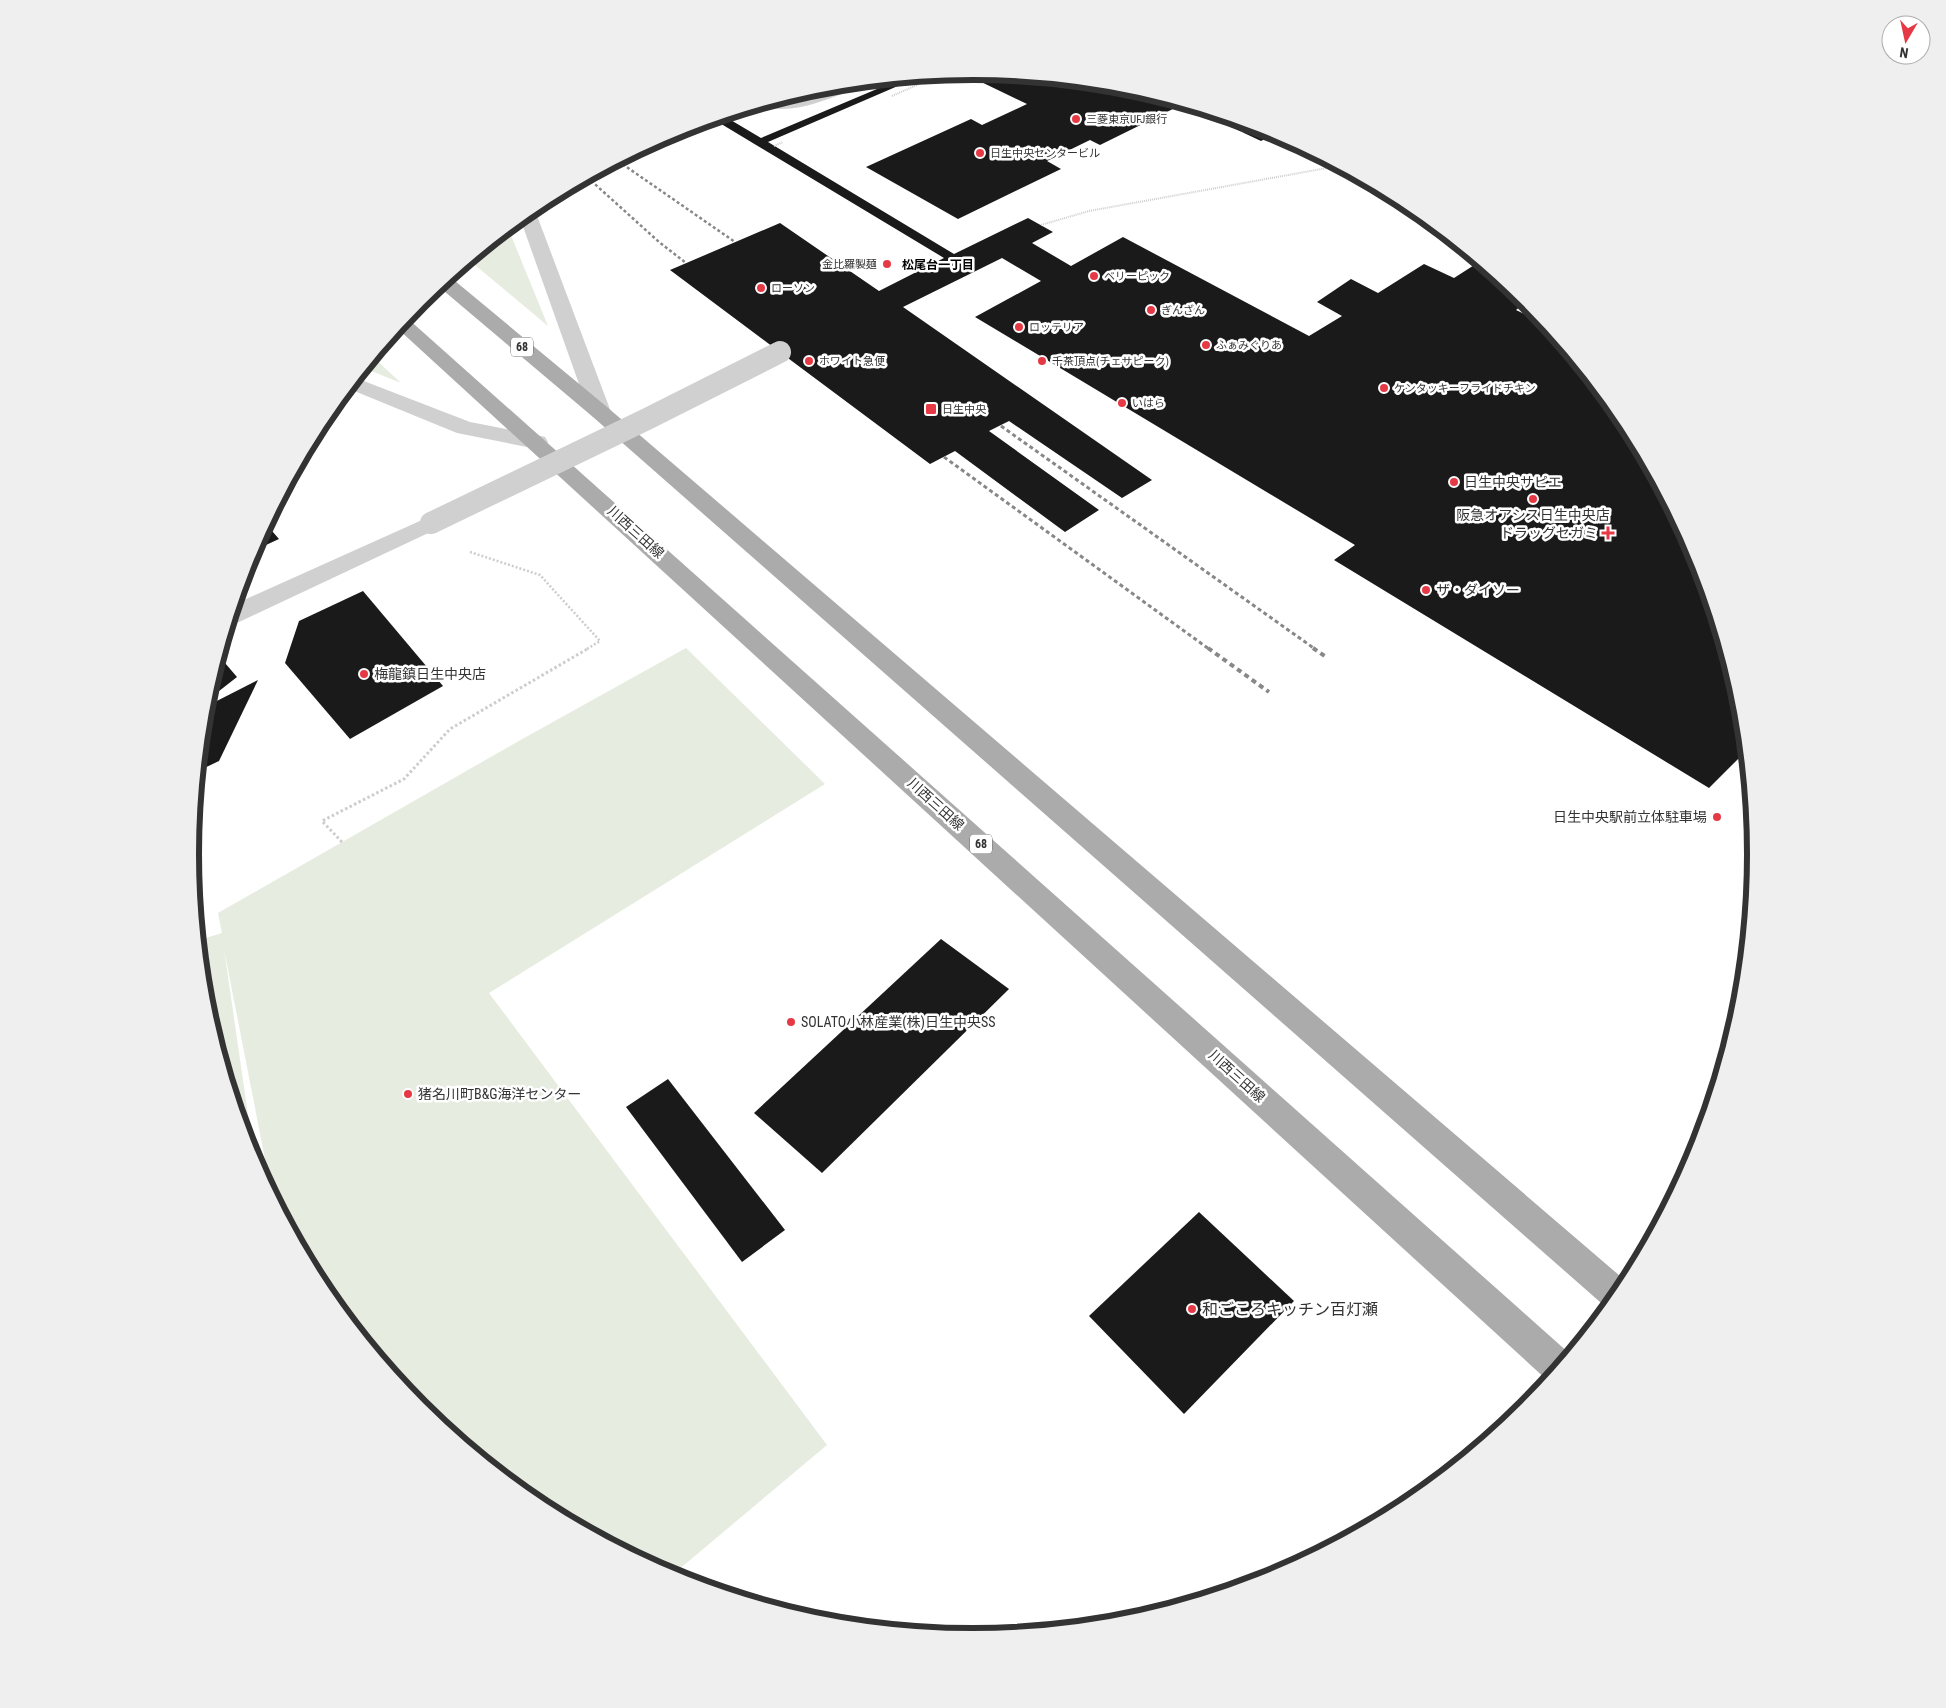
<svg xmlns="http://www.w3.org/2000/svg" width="1946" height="1708" viewBox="0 0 1946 1708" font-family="'Roboto Condensed','Noto Sans JP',sans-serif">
<rect width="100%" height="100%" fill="#fff"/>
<!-- green -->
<g fill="#e6ecdf">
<polygon points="508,228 548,326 469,260"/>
<polygon points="373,357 401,383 364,368"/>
<polygon points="686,648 825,784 489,993 827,1445 671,1576 538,1505 419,1407 322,1289 272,1195 224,949 255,1163 250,1153 205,1006 199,940 222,933 218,913 517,742"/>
</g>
<!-- building -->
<g fill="#1a1a1a">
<polygon points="985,72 1126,86 1183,104 1100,145 1090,140 1047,161 1061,169 958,219 866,167 971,119 982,125 1027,104 973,78"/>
<polygon points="921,76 768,142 954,254 1028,218 1053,232 1032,243 1071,266 1123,237 1309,336 1342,316 1317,302 1351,279 1378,293 1424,264 1454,278 1479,262 1527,301 1516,310 1546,324 1624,419 1696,555 1741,702 1746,751 1709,788 1334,560 1355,545 975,317 1041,281 1002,258 903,307 1152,480 1122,498 1009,421 989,431 1099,510 1065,532 955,451 930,464 670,270 780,223 879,291 944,258 713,119 724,116 761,138 903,78"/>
<polygon points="1237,120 1273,131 1276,133 1261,141 1227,125"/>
<polygon points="266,524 279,539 251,552 266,525"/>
<polygon points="363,591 443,686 350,739 285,663 299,621"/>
<polygon points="219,656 237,677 205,702 205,701"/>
<polygon points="258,680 219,761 198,771 205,707"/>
<polygon points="941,939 1009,989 822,1173 754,1113"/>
<polygon points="668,1079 785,1230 742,1262 626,1107"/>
<polygon points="1199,1212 1294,1301 1184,1414 1089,1316"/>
</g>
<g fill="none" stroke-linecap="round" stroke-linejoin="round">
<!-- path-far2 -->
<g stroke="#cdcdcd" stroke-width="2" stroke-dasharray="1 1" stroke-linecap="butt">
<polyline points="892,96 942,74"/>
<polyline points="1242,132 1254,125"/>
<polyline points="774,146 783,142"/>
<polyline points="1041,225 1089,211 1338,166"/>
</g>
<!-- path-far1 -->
<polyline stroke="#cdcdcd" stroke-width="2.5" stroke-dasharray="2 2" stroke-linecap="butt" points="470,552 540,575 600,641 587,649"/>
<!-- path -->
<polyline stroke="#cdcdcd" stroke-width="3" stroke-dasharray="2.5 2.5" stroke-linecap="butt" points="342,842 322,821 404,779 450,729 589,648"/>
<!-- minor -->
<g fill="#d0d0d0" fill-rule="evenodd">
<path d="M862,82L861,86C837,96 786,119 762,104L780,98L808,95L837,85Z"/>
<polygon points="531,209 536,213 611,412 607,417 600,418 593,417 589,412 520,218"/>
<polygon points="356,378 470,422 537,435 545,437 548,442 545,447 537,449 457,433 347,388"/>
<polygon points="431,516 439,518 442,523 439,528 239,622 229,624 235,604"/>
</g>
<!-- major -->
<g fill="#ababab" fill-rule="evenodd">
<polygon points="449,276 607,407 1627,1282 1608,1309 593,417 438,286"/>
<polygon points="406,317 1570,1354 1548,1381 397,328"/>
</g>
<!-- rail-far2 -->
<g stroke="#888" stroke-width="2.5" stroke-dasharray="3 2.5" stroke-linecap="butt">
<polyline points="618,161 735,242"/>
<polyline points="587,177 659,242 686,263"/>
</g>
<!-- rail-far1 -->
<g stroke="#888" stroke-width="3" stroke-dasharray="4 3" stroke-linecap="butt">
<polyline points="1001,426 1315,649"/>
<polyline points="944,457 1209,649"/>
</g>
<!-- rail -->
<g stroke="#888" stroke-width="4" stroke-dasharray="5 4" stroke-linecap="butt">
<polyline points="1208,648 1269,692"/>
<polyline points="1313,648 1326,657"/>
</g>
<!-- minor-bridge -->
<polyline stroke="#d0d0d0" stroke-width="22" points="431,523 647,419 780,352"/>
</g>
<!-- markers -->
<g fill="#e63946" stroke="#fff" stroke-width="2">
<circle cx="1076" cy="119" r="5"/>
<circle cx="980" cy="153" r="5"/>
<circle cx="887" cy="264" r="5"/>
<circle cx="1094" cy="276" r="5"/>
<circle cx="761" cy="288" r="5"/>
<circle cx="1151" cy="310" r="5"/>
<circle cx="1019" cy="327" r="5"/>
<circle cx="1206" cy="345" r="5"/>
<circle cx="809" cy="361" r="5"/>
<circle cx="1042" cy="361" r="5"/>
<circle cx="1384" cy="388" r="5"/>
<circle cx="1122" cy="403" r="5"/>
<rect x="925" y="403" width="12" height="12" rx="2.5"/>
<circle cx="1454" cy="482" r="5"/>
<circle cx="1533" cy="499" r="5"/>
<path d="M1605.5 525.5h5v5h5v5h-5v5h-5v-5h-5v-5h5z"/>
<circle cx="1426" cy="590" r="5"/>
<circle cx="364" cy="674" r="5"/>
<circle cx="1717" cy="817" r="5"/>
<circle cx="791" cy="1022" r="5"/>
<circle cx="408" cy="1094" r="5"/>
<circle cx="1192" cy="1309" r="5"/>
</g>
<g text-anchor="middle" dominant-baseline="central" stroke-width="5" stroke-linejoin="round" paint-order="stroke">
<!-- far-poi labels -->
<g font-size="11" fill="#333" stroke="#fff" text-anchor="start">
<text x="1086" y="119">三菱東京UFJ銀行</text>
<text x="990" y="153">日生中央センタービル</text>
<text x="877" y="264" text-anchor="end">金比羅製麺</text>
<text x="1104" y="276">ベリーピック</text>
<text x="771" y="288">ローソン</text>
<text x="1161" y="310">ぎんざん</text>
<text x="1029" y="327">ロッテリア</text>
<text x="1216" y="345">ふぁみぐりあ</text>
<text x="819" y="361">ホワイト急便</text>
<text x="1052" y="361">千茶頂点(チェサピーク)</text>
<text x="1394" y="388">ケンタッキーフライドチキン</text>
<text x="1132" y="403">いはら</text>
<text x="942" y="409">日生中央</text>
</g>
<!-- far-neighbourhood labels -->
<g font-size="12" font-weight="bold" fill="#000" stroke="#fff">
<text x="938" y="265">松尾台一丁目</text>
</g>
<!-- shield labels -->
<g fill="#fff" stroke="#707070" stroke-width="1">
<rect x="511" y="337.5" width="22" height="19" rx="4"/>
<rect x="970" y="834.5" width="22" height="19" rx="4"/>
</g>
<g font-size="12" font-weight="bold" fill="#333">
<text x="522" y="347">68</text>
<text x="981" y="844">68</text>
</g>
<!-- poi labels -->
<g font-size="14" fill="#333" stroke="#fff" text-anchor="start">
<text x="1464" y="482">日生中央サピエ</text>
<text x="1533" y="515" text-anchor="middle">阪急オアシス日生中央店</text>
<text x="1598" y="533" text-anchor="end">ドラッグセガミ</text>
<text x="1436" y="590">ザ・ダイソー</text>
<text x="374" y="674">梅龍鎮日生中央店</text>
<text x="1707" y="817" text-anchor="end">日生中央駅前立体駐車場</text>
<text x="801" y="1022">SOLATO小林産業(株)日生中央SS</text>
<text x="418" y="1094">猪名川町B&amp;G海洋センター</text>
</g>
<!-- street labels -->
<g font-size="14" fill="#333" stroke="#fff">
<text transform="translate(636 532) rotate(42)">川西三田線</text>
<text transform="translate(936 804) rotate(42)">川西三田線</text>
<text transform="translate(1237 1076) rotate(42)">川西三田線</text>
</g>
<!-- near-poi labels -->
<g font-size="16" fill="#333" stroke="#fff" text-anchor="start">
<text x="1202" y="1309">和ごころキッチン百灯瀬</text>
</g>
</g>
<!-- crop -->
<path d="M0 0H1946V1708H0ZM199 854a774 774 0 1 1 1548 0a774 774 0 1 1-1548 0Z" fill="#efefef" fill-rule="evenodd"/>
<path fill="none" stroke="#333" stroke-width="6" d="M199 854a774 774 0 1 1 1548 0a774 774 0 1 1-1548 0Z"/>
<!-- north arrow -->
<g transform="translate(1906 40) rotate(189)"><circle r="24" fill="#ffffff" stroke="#adadad"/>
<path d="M0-4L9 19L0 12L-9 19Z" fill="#e63946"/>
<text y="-8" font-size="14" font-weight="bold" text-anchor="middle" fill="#333333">N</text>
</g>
</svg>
